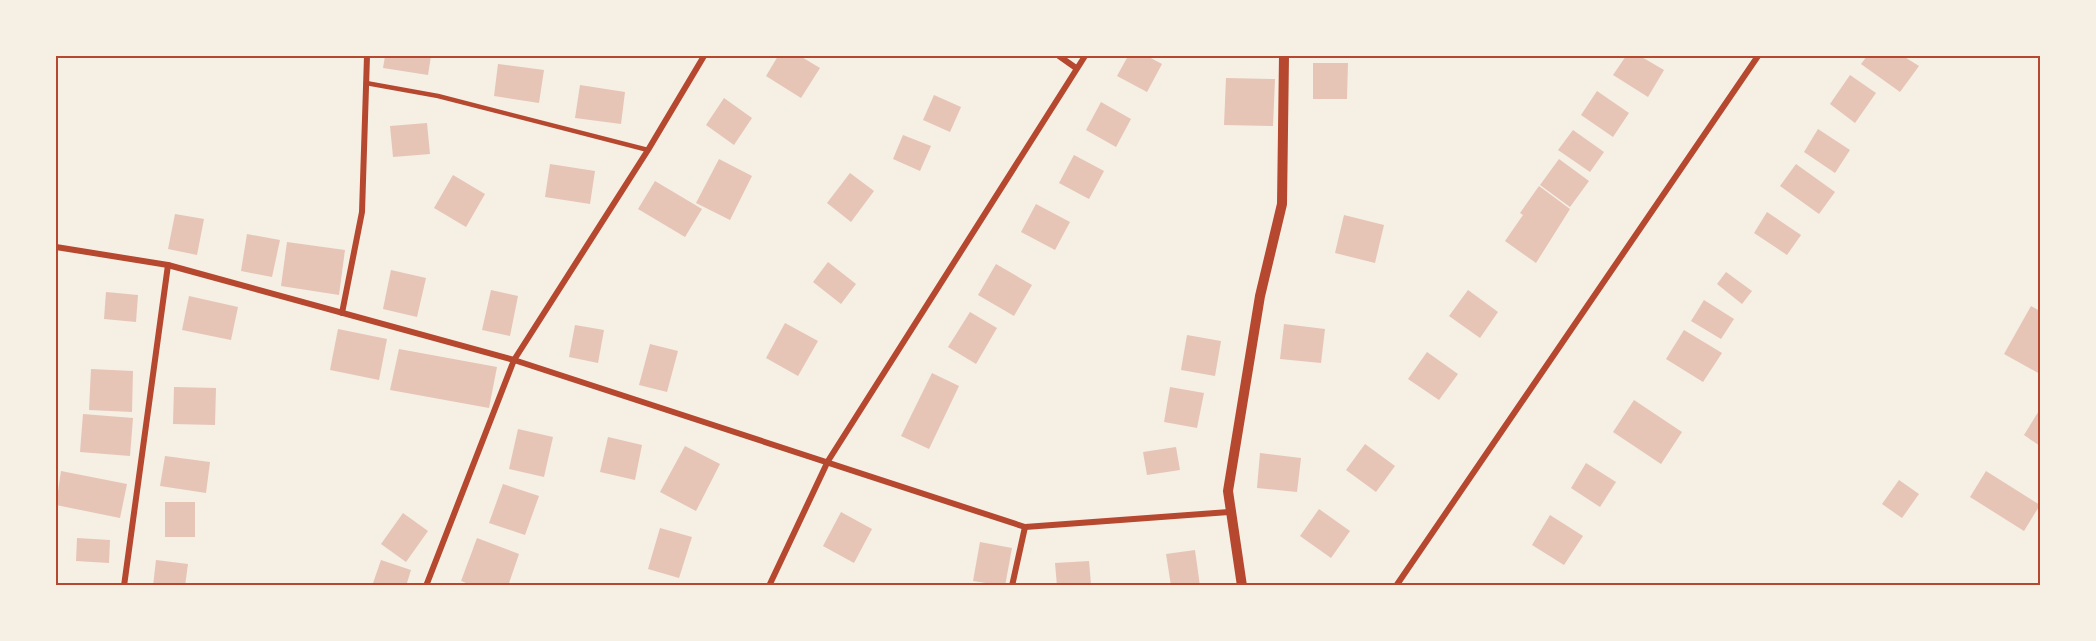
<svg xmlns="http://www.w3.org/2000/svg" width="2096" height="641" viewBox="0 0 2096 641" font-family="'Alegreya Sans',sans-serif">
<rect width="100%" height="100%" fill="#f6efe4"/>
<!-- building -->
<g fill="#e6c5b7">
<polygon points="385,56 431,56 428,75 383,68"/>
<polygon points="778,56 800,56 820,68 801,98 766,76"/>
<polygon points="1128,56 1147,56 1162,64 1147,92 1117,76"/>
<polygon points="1626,56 1640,56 1664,70 1648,97 1613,75"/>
<polygon points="1867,56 1903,56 1919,66 1900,92 1861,64"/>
<polygon points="1313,63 1348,63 1347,99 1313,99"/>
<polygon points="498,64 544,70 539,103 494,96"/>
<polygon points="1850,75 1876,93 1855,123 1830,104"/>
<polygon points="1226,78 1275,79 1273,126 1224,125"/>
<polygon points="580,85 625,92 621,124 575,118"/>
<polygon points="1597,91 1629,113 1613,137 1581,115"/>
<polygon points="934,95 961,107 950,132 923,120"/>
<polygon points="724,98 752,118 734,145 706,125"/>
<polygon points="1101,102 1131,119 1116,147 1086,130"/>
<polygon points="427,123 430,154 393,157 390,126"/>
<polygon points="1818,129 1850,150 1835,173 1804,152"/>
<polygon points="1573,130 1604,152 1590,172 1558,150"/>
<polygon points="903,135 931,146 920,171 893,159"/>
<polygon points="1074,155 1104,171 1089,199 1059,183"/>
<polygon points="719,159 752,176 730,220 696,203"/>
<polygon points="1559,159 1589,181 1570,207 1540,185"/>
<polygon points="550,164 595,171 590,204 545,197"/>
<polygon points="1796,164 1835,192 1819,214 1780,186"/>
<polygon points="850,173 874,191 851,222 827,203"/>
<polygon points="453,175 485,194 466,227 434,208"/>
<polygon points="655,181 702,209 685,237 638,209"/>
<polygon points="1539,186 1570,209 1536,263 1505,241 1523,215 1520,213"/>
<polygon points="1036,204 1070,222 1055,250 1021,232"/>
<polygon points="1767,212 1801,235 1787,255 1754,233"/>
<polygon points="175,214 204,219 197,255 168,249"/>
<polygon points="1344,215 1384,225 1375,263 1335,253"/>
<polygon points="247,234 280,240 272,277 241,271"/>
<polygon points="287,242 345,250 339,295 281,286"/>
<polygon points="828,262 856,284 841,304 813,282"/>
<polygon points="996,264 1032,285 1014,316 978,295"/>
<polygon points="391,270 426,278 417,317 383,309"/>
<polygon points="1726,272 1752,291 1742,304 1717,284"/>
<polygon points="491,290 518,296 510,336 482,330"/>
<polygon points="1468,290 1498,312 1480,338 1449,316"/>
<polygon points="106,292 138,295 136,322 104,319"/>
<polygon points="189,296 238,307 231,340 182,330"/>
<polygon points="1704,300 1734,319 1721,339 1691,321"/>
<polygon points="2031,306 2040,311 2040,374 2004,354"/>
<polygon points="970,312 997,328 976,364 948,347"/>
<polygon points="785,323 818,341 798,376 766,358"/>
<polygon points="1284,324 1325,329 1321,363 1280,359"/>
<polygon points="575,325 604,330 598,363 569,357"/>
<polygon points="338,329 387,339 379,380 330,370"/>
<polygon points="1684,330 1722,353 1703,382 1666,359"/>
<polygon points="1187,335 1221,341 1215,376 1181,370"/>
<polygon points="650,344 678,351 667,392 639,385"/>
<polygon points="399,349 497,367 489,408 390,390"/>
<polygon points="1427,352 1458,374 1439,400 1408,379"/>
<polygon points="91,369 133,371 132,412 89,410"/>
<polygon points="932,373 959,386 929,449 901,436"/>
<polygon points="174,387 216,388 215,425 173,424"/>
<polygon points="1170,387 1204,393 1197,428 1164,422"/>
<polygon points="1634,400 1682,432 1661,464 1613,432"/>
<polygon points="2040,409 2040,446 2024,435"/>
<polygon points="83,414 133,418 130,456 80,452"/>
<polygon points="518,429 553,437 544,477 509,469"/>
<polygon points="608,437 642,445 635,480 600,472"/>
<polygon points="1365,444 1395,466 1376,492 1346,470"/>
<polygon points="685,446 720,464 696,511 660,492"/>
<polygon points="1176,447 1180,470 1147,475 1143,452"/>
<polygon points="1260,453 1301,458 1297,492 1257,488"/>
<polygon points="165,456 210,462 206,493 160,486"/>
<polygon points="1586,463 1616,482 1600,507 1571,488"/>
<polygon points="61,471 127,484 120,518 56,505"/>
<polygon points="1986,471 2040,505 2024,531 1970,497"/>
<polygon points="1899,480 1919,494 1902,518 1882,504"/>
<polygon points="503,484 539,496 525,535 489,523"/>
<rect x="165" y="502" width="30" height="35"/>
<polygon points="1319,509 1350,531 1331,558 1300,536"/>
<polygon points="841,512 872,529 854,563 823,546"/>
<polygon points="403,513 428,531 406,562 381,544"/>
<polygon points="1550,515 1583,536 1564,565 1532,545"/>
<polygon points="660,528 692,537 679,578 648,569"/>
<polygon points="77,538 110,540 109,563 76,561"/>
<polygon points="477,538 519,554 508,586 474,586 461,581"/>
<polygon points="980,542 1012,548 1005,586 973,581"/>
<polygon points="1195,550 1200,586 1171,586 1166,554"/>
<polygon points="156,560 188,564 185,586 153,586"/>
<polygon points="381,560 411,570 406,586 372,586"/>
<polygon points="1089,561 1091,584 1057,586 1055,563"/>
</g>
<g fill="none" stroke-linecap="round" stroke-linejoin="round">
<!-- service -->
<polyline stroke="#b5482f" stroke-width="4.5" points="366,83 438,96 648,150"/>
<!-- minor -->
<g stroke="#b5482f" stroke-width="6">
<polyline points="1059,56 1076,68"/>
<polyline points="56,247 168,265 514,360 1025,527 1229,512"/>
<polyline points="342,313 362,212 367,56"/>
<polyline points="124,586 168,265"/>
<polyline points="426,586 514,360 648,150 704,56"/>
<polyline points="769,586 828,461 1085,56"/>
<polyline points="1012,586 1025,527"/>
<polyline points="1396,586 1758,56"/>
</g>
<!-- tertiary -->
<polyline stroke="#b5482f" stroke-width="10" points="1242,586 1228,491 1260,296 1282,204 1284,56"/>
</g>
<!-- border -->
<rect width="2096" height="641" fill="none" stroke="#f6efe4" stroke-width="114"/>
<rect x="57" y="57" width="1982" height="527" fill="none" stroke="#b5482f" stroke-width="2"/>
</svg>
